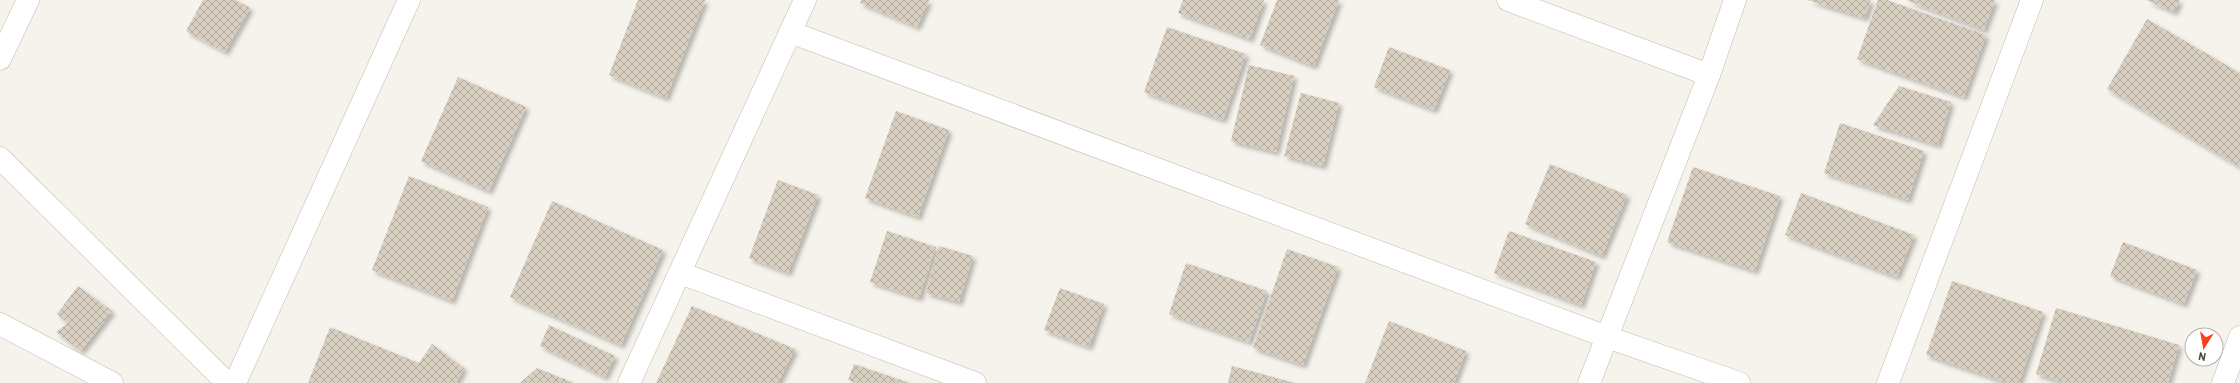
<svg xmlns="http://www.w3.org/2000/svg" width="2240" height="383" viewBox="0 0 2240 383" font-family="Barlow,sans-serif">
<defs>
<pattern id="building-cross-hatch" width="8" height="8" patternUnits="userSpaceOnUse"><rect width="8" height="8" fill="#d8cfc1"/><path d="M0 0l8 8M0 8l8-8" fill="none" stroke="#b1aa9e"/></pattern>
<filter id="shadow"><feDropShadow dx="3.5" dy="3.5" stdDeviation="2" flood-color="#0004"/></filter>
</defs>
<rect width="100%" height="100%" fill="#f6f3ec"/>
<!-- building -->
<g fill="url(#building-cross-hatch)" filter="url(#shadow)">
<polygon points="203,0 236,0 250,8 225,52 186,31"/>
<polygon points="638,0 705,0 666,98 609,75"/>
<polygon points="861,0 929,0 917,27 860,3"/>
<polygon points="1183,0 1264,0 1250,39 1178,13"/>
<polygon points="1277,0 1339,0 1314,66 1260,45"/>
<polygon points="1807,0 1871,0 1865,18"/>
<polygon points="1878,0 1887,0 1986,35 1964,97 1857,59"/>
<polygon points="1906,0 1995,0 1984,30"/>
<polygon points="2146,0 2180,0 2174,12"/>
<polygon points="2147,19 2240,73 2240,167 2107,89"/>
<polygon points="1167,27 1246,54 1223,120 1144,92"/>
<polygon points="1389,47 1450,70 1434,110 1374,87"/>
<polygon points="1249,65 1294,76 1276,152 1231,141"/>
<polygon points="458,77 526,107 489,191 421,161"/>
<polygon points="1899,86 1951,102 1938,145 1873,125"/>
<polygon points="1301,93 1339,103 1323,166 1284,156"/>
<polygon points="896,111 949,130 918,217 865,198"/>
<polygon points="1840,123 1924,151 1908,200 1824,173"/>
<polygon points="1550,164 1627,195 1602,256 1525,224"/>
<polygon points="1693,167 1780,196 1755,271 1667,242"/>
<polygon points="409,176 488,207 452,301 372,270"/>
<polygon points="778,180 818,195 788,273 749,258"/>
<polygon points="1801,193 1914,235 1897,277 1785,235"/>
<polygon points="552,201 663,250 621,345 510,297"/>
<polygon points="887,231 936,247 919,298 870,282"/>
<polygon points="1509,231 1596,262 1581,305 1494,273"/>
<polygon points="2123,242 2197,270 2184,304 2110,276"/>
<polygon points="939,246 973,256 959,302 926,293"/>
<polygon points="1287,249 1338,267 1303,365 1253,348"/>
<polygon points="1186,263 1267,291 1249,342 1169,314"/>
<polygon points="1952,281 2043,312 2019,383 2008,383 1926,355"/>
<polygon points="78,286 112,311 81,351 56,332 68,323 57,314"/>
<polygon points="1060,288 1104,304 1089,347 1044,330"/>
<polygon points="692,306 795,349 778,383 656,383"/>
<polygon points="2056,308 2179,345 2168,383 2066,383 2036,374"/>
<polygon points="1389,321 1466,351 1454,383 1365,383"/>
<polygon points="549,325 615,356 605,377 540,346"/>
<polygon points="330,327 419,363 432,344 464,368 456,383 308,383"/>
<polygon points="854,364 910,383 858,383 848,380"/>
<polygon points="1232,366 1295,383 1228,383"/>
<polygon points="537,368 574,383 520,383"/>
</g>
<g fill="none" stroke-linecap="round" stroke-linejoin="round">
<defs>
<g id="minor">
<polyline points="1508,0 1709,75"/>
<polyline points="790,32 1607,337 1739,383"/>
<polyline points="0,59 28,0"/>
<polyline points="0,158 227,383"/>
<polyline points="680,273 975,383"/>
<polyline points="0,324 112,383"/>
<polyline points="629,383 805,0"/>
<polyline points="1589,383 1709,75 1735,0"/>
<polyline points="1888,383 2032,0"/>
<polyline points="2223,383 2240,337"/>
</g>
<polyline id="tertiary" points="235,383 409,0"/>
</defs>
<!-- minor casing -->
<use href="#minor" stroke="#c2bbae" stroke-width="23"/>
<!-- tertiary casing -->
<use href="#tertiary" stroke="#c2bbae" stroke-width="23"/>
<!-- minor -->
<use href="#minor" stroke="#fff" stroke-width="22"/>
<!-- tertiary -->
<use href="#tertiary" stroke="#fff" stroke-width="22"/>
</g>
<!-- north arrow -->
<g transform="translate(2204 347) rotate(191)"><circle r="19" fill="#ffffff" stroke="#b7b4b0"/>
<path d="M0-3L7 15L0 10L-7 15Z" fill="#fc3f1d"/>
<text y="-6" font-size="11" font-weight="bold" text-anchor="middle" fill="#4b4439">N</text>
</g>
</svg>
